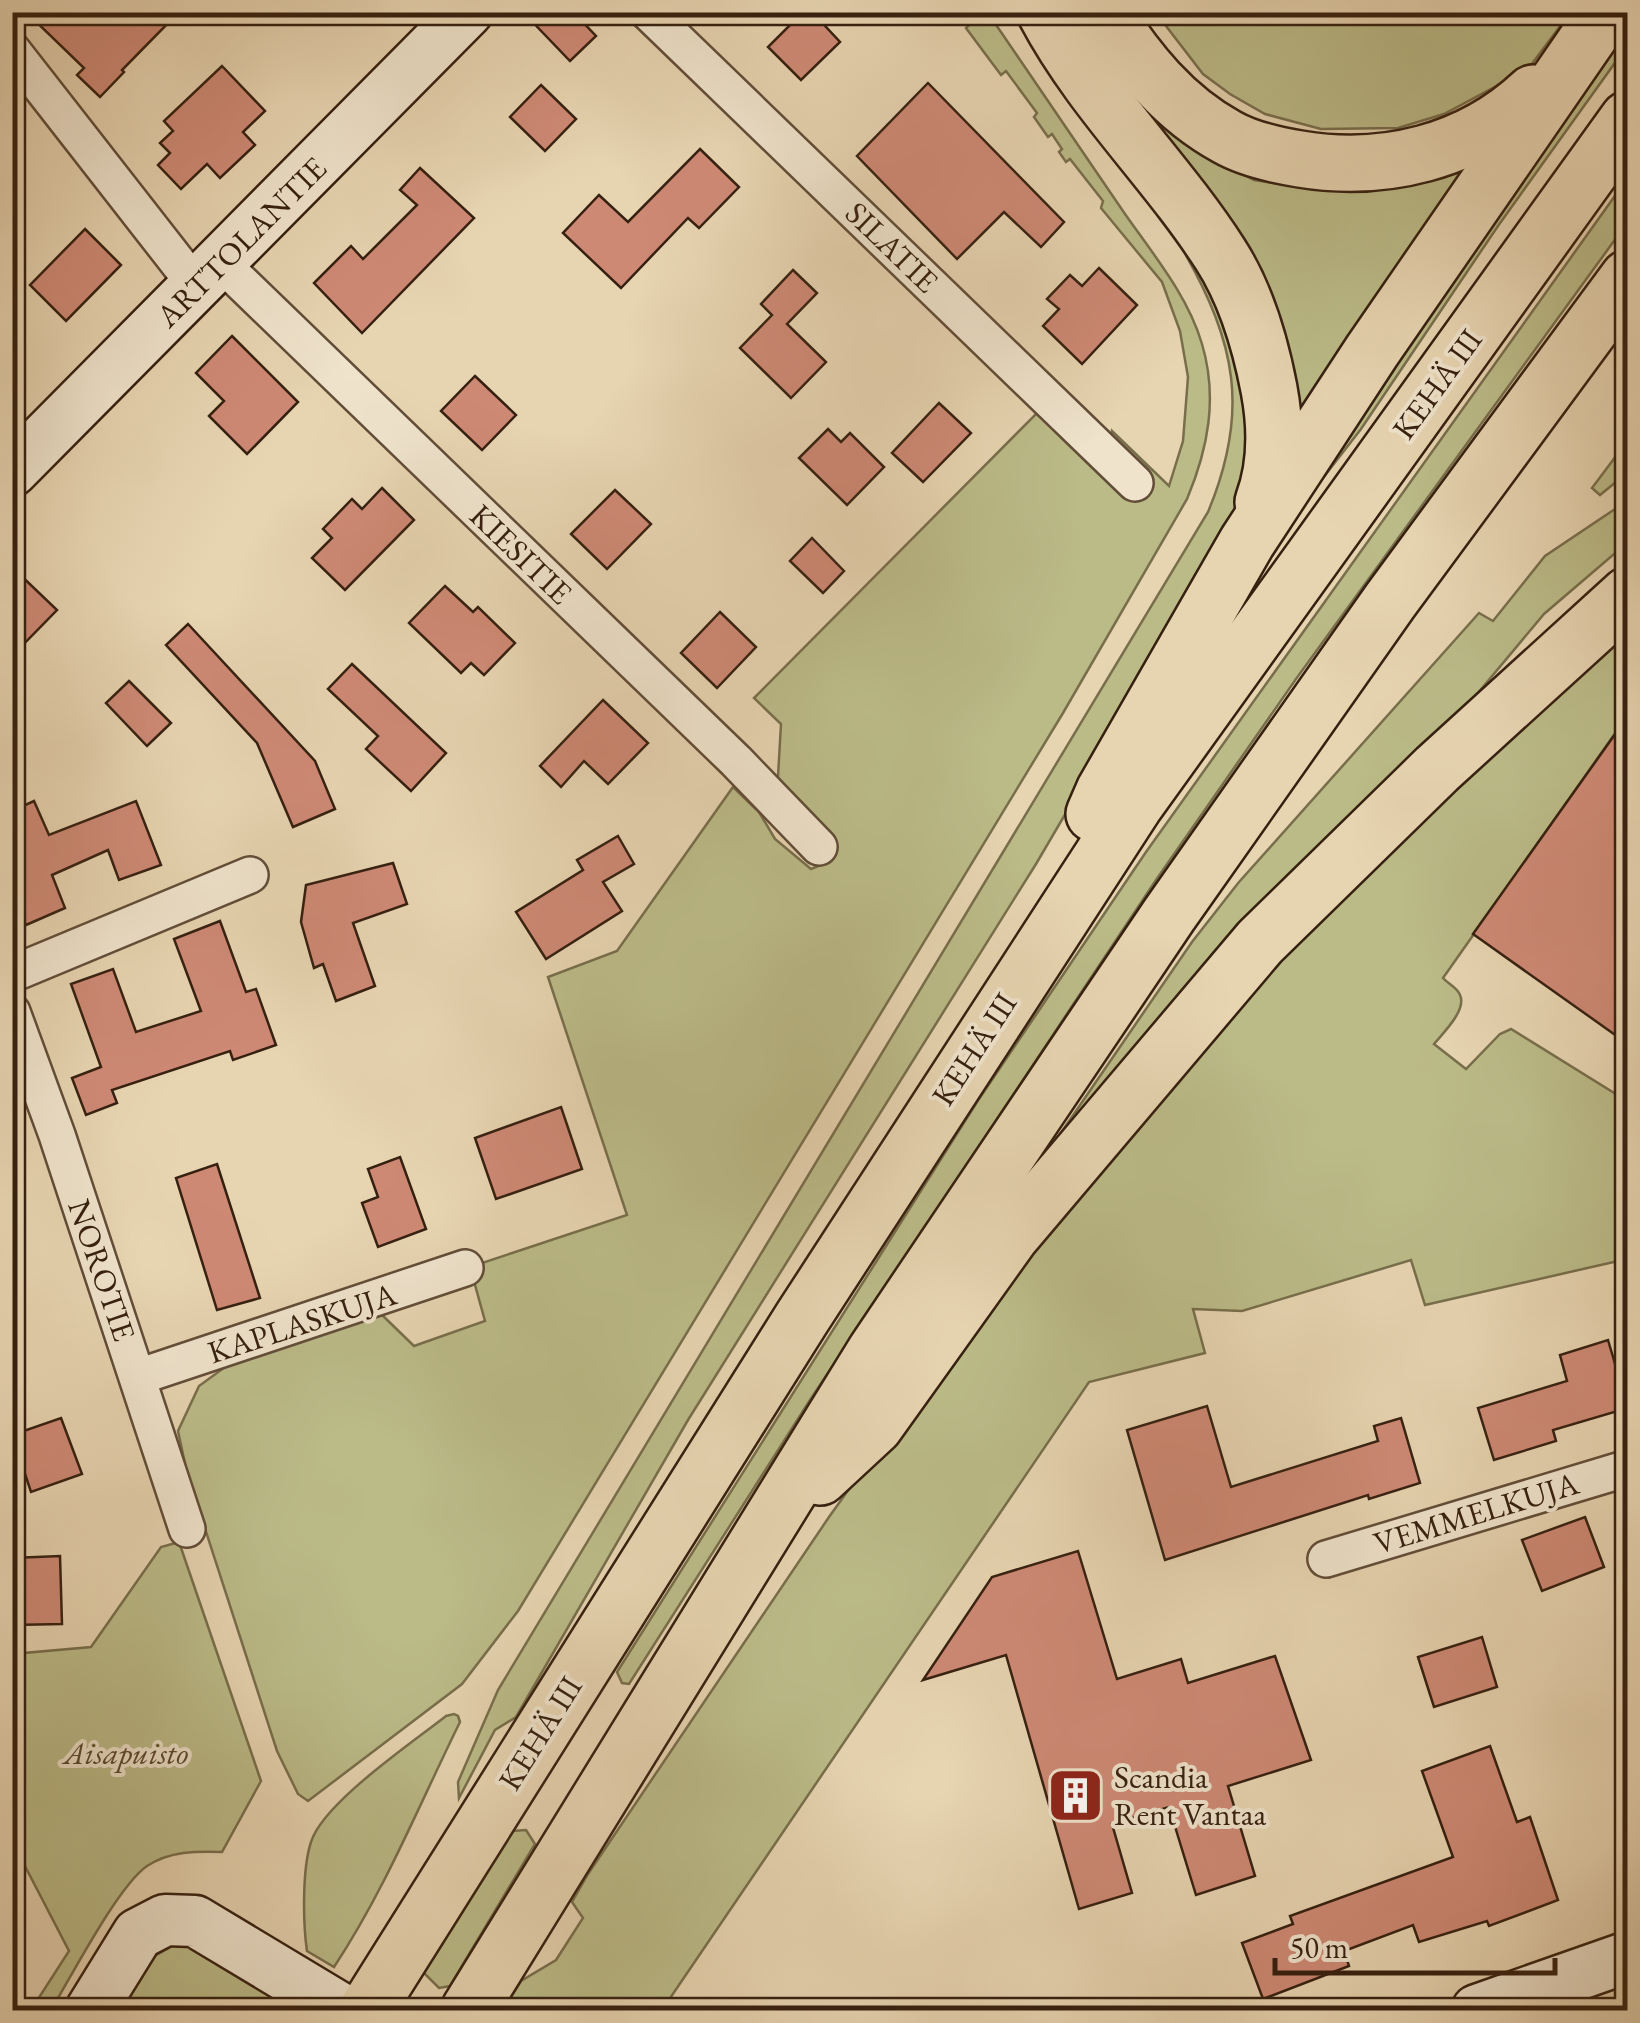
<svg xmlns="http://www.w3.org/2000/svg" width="1640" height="2023" viewBox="0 0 1640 2023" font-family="'EB Garamond',serif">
<rect width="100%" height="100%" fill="#e7d4b1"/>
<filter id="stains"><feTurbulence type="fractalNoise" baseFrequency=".002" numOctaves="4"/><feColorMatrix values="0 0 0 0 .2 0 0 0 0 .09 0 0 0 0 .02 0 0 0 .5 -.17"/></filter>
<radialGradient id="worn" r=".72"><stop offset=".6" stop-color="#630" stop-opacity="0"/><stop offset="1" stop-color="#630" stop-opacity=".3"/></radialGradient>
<!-- green -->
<g fill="#bb8" stroke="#786e4c" stroke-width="2.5">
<path d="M962,13H988C1034,80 1079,147 1125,214C1153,254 1188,296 1202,344C1218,398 1208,449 1187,499L1063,713L518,1611L462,1684L308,1801L298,1794L277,1751L187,1473L178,1431L199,1386L225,1367L379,1312L414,1346L485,1321L470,1267L627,1215L548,977L617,951L733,787L759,812L775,839L811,869L821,865L829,855L777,794L781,724L754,698L1037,413L1093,468L1108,469L1112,431L1169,486L1183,441L1188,377L1180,331L1162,282L1101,208L1103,201L1070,159L1066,162L1059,152L1062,149L1052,134L1048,137L1034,117L1037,113L1006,71L1001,75L966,28L970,24Z"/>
<polygon points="1156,13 1570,13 1528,69 1444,114 1398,128 1321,129 1265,114 1230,94 1203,74"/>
<polygon points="1627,24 1627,46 1498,226 1361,429 1309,496 1397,342"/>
<polygon points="1153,120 1199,151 1254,180 1328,191 1389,187 1466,171 1293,425 1146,129"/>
<polygon points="1627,179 1627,223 1296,679 1156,880 810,1400 629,1684 622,1683 617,1672 977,1102 1146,852"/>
<path d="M1190,243L1203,265L1252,398L1240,516L1036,864L688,1420L516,1717L495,1730L459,1798L458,1782L498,1690L1208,512C1250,411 1236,343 1183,250Z"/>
<polygon points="1627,450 1627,473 1600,495 1592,488 1619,452 1624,454"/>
<polygon points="1627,501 1627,543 1544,614 1442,736 1054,1143 1192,942 1239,882 1479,613 1493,621 1545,556"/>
<path d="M1627,633V739L1616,732L1443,978C1447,983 1458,988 1460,995C1467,1010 1443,1033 1434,1044L1466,1069L1500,1034L1511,1029L1627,1101V1259L1425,1305L1411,1260L1242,1311L1193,1309L1205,1353L1089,1382L662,2010H503L521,1981L556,1960L583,1918L572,1902L588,1874L829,1517L928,1379L1312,916Z"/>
<path d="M179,1542L261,1781L222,1852C196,1851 170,1851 147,1866C118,1886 71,1977 51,2010H31L69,1951L13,1843V1654L91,1647L161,1547Z"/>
<path d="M454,1714L458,1716L460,1722C419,1805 385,1890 334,1967L307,1951C303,1924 302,1869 311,1842C323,1803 412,1743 446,1716Z"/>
<polygon points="526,1830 535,1844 450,1986 439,1988 422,1971 512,1831"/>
<polygon points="181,1941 306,2010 113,2010 144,1962"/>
</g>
<!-- building -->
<g fill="#ce8975" stroke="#362010" stroke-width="2.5">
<polygon points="26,12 179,12 122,70 124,72 100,97 77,75 84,68"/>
<polygon points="523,12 573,12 596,36 570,61"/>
<polygon points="803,12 812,12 840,42 801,80 768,47"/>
<polygon points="222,66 265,111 243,132 255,145 220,178 207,164 181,189 158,165 170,153 160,143 173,131 164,121"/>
<polygon points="928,83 1064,222 1041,247 1004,212 957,259 857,156"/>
<polygon points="541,85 576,119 545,151 510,117"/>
<polygon points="700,149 739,187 699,228 688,218 621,288 563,233 599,195 628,222"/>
<polygon points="420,168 474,218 362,333 314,283 351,246 363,259 417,205 400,190"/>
<polygon points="85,229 121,265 66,321 30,285"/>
<polygon points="1099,268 1137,305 1082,364 1043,326 1059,309 1047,299 1070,275 1082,286"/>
<polygon points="793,270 817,293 787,324 826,362 791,398 740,348 772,315 761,304"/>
<polygon points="232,336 298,402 247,454 209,416 224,401 196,373"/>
<polygon points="475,376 516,415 482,450 441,411"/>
<polygon points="939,403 971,433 923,482 892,453"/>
<polygon points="828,429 841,442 850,433 884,467 847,505 799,458"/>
<polygon points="382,488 414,520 345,590 312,558 332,538 323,529 352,499 362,509"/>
<polygon points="615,490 651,524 607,569 571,534"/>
<polygon points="812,538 844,571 823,593 790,561"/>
<polygon points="12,567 57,610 12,656"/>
<polygon points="445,586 473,612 478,607 515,643 484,675 471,663 461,673 409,623"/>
<polygon points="720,612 756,647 717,688 681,653"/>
<polygon points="188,624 315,761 335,809 293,827 257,743 166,645"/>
<polygon points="352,664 446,753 411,791 366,749 378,736 328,689"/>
<polygon points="129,681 171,723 147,746 106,703"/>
<polygon points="603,700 648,743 608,784 584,761 561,787 540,766"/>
<polygon points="1628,716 1628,1044 1473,934"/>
<polygon points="34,801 49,835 136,801 161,865 119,880 108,850 52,875 65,908 26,925 12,894 12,811"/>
<polygon points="618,836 634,864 603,882 622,911 546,959 516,912 583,870 577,860"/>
<polygon points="393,863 407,904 353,923 375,986 336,1001 323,964 314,968 301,922 306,885"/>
<polygon points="220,921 246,992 256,989 276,1045 233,1060 230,1051 112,1090 117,1103 86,1115 72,1078 101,1067 71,984 113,969 136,1032 201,1011 174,939"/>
<polygon points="561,1107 582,1169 496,1199 475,1138"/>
<polygon points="400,1157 426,1229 378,1247 362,1203 378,1197 368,1169"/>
<polygon points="217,1164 260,1298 217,1310 176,1178"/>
<polygon points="1608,1340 1628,1408 1553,1430 1556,1441 1494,1460 1478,1408 1567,1381 1560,1355"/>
<polygon points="1207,1406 1231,1487 1378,1441 1374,1426 1401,1418 1420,1483 1369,1499 1368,1495 1165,1560 1127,1430"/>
<polygon points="61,1418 82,1474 31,1492 12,1435"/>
<polygon points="1585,1517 1604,1567 1542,1591 1522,1540"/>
<polygon points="1078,1551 1117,1679 1181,1659 1188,1683 1275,1656 1311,1760 1228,1786 1255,1876 1196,1895 1169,1807 1112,1824 1132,1893 1079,1909 1006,1655 923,1680 992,1577"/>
<polygon points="60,1556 62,1624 12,1625 12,1558"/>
<polygon points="1482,1637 1497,1687 1434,1707 1418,1657"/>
<polygon points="1490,1746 1517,1822 1530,1817 1558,1900 1489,1926 1487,1921 1419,1942 1413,1925 1344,1951 1349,1966 1263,1999 1242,1943 1293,1924 1290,1916 1453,1857 1422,1771"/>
</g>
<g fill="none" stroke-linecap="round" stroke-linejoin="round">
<defs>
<g id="street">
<polyline points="648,12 1135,483"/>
<polyline points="12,50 197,287"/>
<polyline points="221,263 736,761 819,847"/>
<polyline points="12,974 250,875"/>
<polyline points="12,1012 57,1135 187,1529"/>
<polyline points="138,1377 465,1268"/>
<polyline points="1326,1559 1628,1468"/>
</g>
<g id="secondary">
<polyline points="12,471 467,12"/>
<polyline points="91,2010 138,1934 165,1920 195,1921 343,2010"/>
<polyline points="1477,2010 1628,1957"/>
</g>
<g id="highway">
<path d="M1045,12C1092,101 1166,170 1220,254C1246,294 1260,342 1269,389C1276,426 1276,467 1263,502"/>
<path d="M1105,12C1137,62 1174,108 1227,137C1248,149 1275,155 1300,159C1384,173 1470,152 1533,93"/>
<polyline points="1094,814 1104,791 1247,542 1372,351 1606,12"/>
<polyline points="820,1477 875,1426 1011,1236 1260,942 1437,769 1628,595"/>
<polyline points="367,2010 802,1318 1135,805 1628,119"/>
<polyline points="469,2010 876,1350 1169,915 1390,601 1628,278"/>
</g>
</defs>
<!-- street casing -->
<use href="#street" stroke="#624d38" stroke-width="40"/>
<!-- secondary casing -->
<use href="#secondary" stroke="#362010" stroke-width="55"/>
<!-- highway casing -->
<use href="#highway" stroke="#362010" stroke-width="60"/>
<!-- street -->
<use href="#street" stroke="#efe3cc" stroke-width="35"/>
<!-- secondary -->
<use href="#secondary" stroke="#efe3cc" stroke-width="50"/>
<!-- highway -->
<use href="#highway" stroke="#e7d4b1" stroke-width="55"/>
</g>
<!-- icons -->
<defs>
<symbol id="building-square" viewBox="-11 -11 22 22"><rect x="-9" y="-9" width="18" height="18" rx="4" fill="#8f2418" stroke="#efe3cc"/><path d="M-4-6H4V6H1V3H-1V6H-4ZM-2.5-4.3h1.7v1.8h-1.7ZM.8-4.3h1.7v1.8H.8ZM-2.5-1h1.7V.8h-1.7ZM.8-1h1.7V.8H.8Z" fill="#fff"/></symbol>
</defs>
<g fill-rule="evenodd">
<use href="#building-square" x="1044" y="1764" width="63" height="63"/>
</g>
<g text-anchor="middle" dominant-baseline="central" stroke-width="8" stroke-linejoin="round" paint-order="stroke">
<!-- street labels -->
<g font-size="32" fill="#362010" stroke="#efe3cc">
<text transform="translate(241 242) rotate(-45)">ARTTOLANTIE</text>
<text transform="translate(892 247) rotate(44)">SILATIE</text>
<text transform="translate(1437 384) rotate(-54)">KEHÄ III</text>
<text transform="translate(521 554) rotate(44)">KIESITIE</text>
<text transform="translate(974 1049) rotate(-57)">KEHÄ III</text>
<text transform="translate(102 1270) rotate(71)">NOROTIE</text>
<text transform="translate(302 1323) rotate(-18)">KAPLASKUJA</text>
<text transform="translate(1476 1513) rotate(-17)">VEMMELKUJA</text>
<text transform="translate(540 1733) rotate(-58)">KEHÄ III</text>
</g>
<!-- park labels -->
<g font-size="32" font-style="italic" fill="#57472e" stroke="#efe3cc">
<text x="126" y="1753">Aisapuisto</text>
</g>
<!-- poi labels -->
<g font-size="32" fill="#362010" stroke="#efe3cc" text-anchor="start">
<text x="1114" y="1777">Scandia<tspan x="1114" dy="37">Rent Vantaa</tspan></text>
</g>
</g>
<!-- margin -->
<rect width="1640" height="2023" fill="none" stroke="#e7d4b1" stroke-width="50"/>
<rect x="15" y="15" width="1610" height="1993" fill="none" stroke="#362010" stroke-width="5"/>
<rect x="25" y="25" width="1590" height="1973" fill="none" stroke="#362010" stroke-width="2.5"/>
<!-- scale -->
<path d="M1275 1958v15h280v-15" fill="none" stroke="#362010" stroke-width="5"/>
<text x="1290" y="1958" font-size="30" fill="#362010" stroke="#efe3cc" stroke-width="8" paint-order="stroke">50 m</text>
<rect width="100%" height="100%" filter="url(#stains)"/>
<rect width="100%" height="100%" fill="url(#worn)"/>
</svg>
